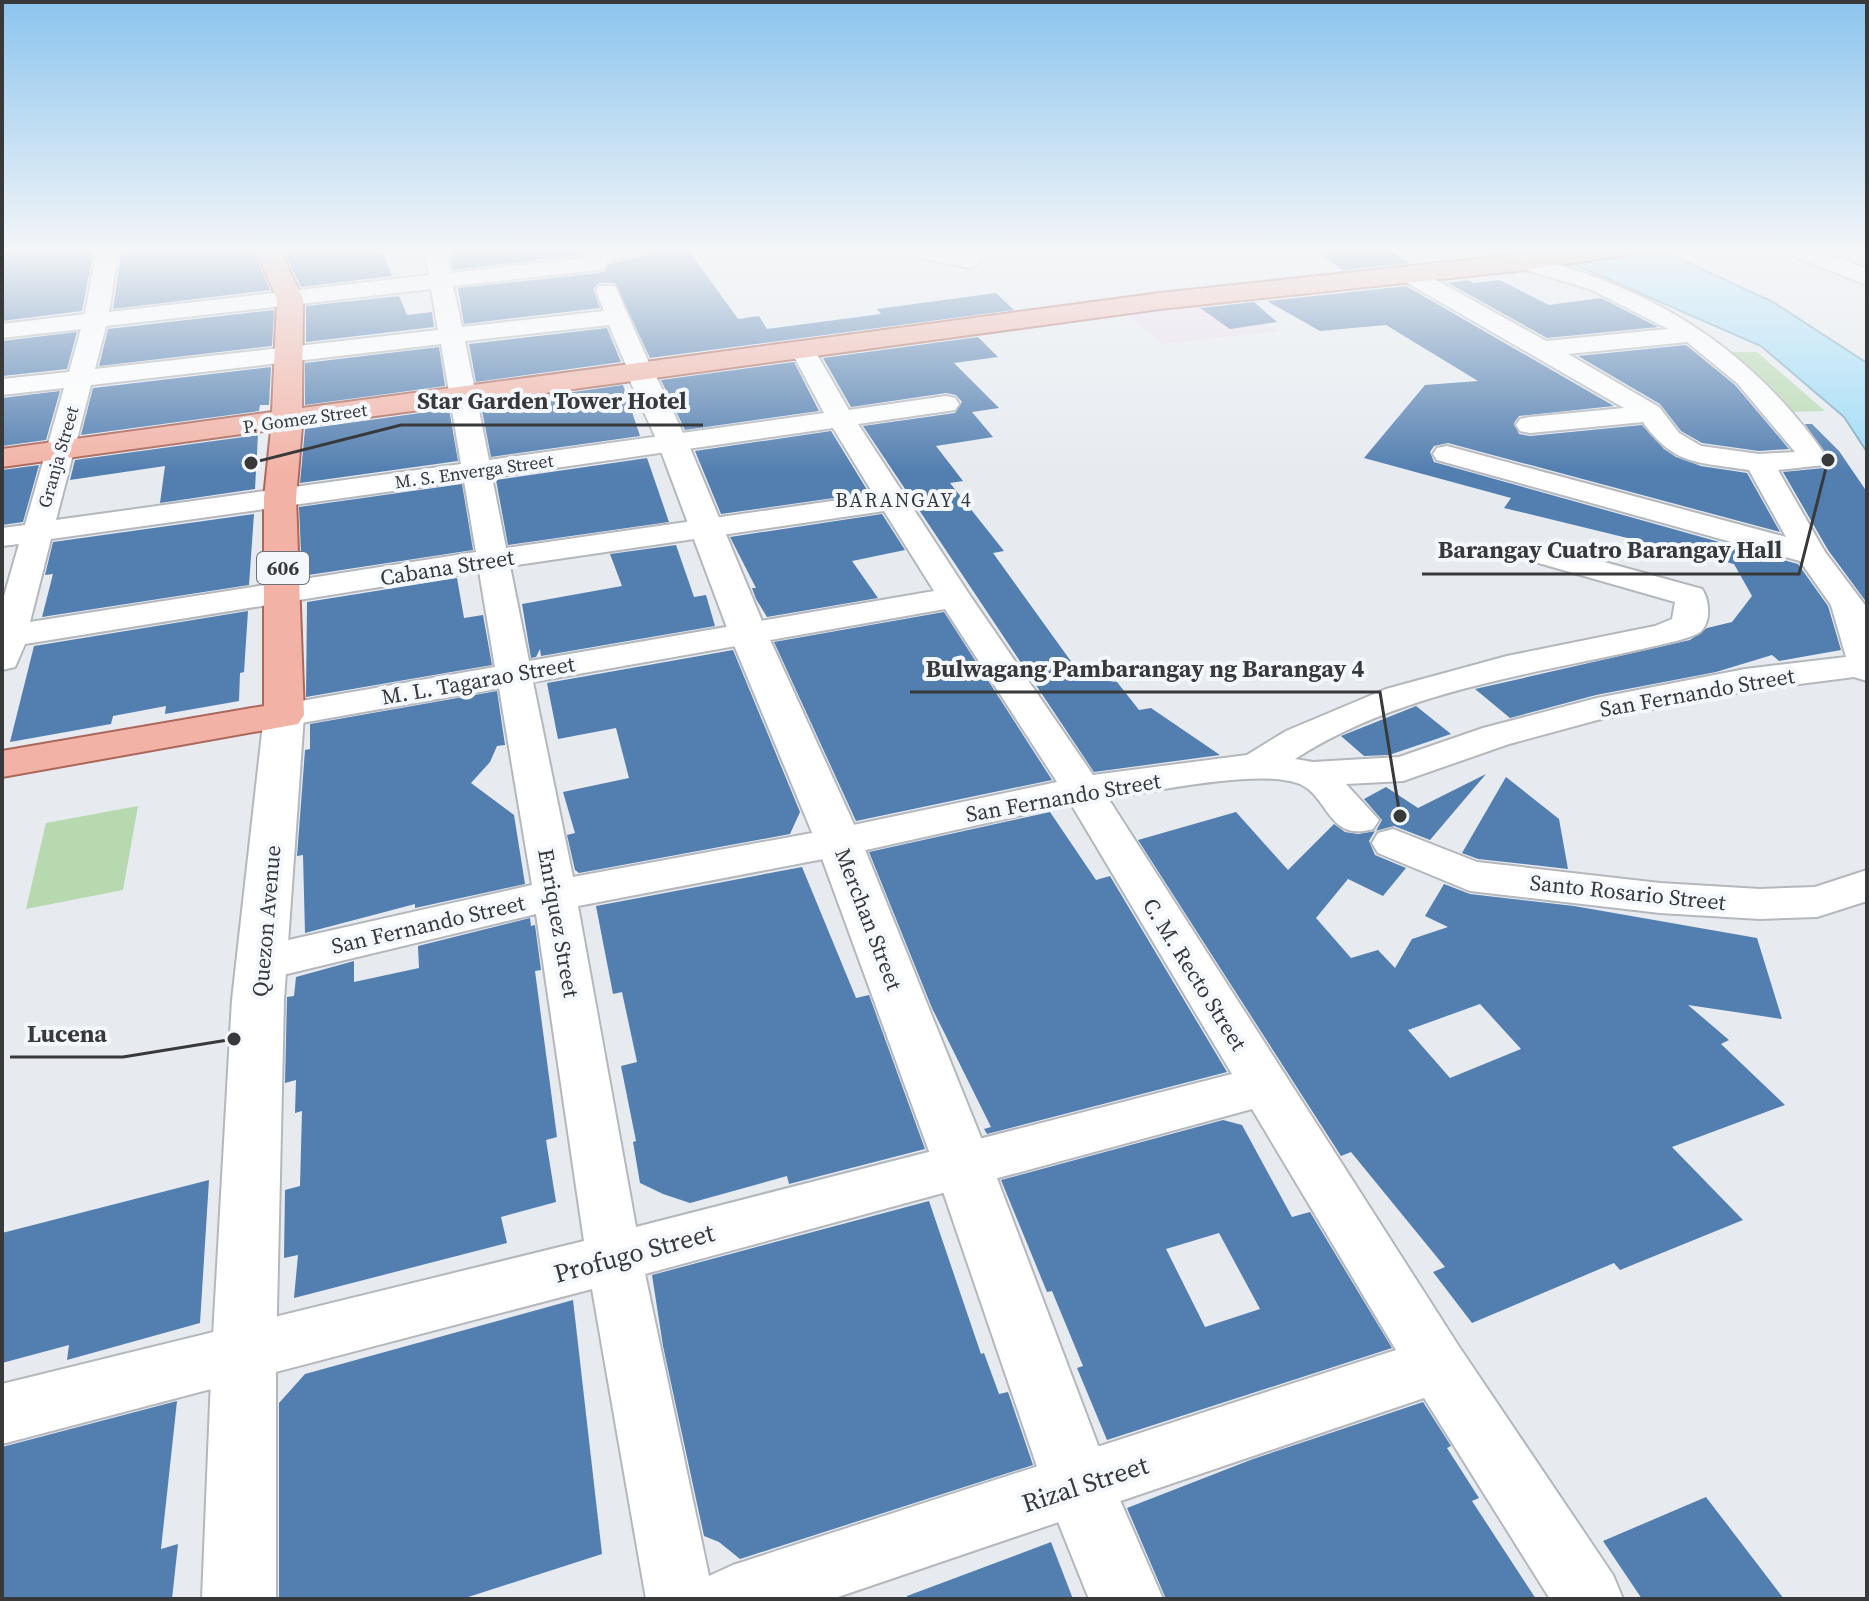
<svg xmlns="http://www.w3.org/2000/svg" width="1869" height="1601" viewBox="0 0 1869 1601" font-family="'Source Serif 4',serif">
<rect width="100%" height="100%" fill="#e7ebf0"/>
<!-- commercial -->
<polygon fill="#ebdbed" points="1208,304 1279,331 1162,344 1127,315"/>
<!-- green -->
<g fill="#b7d9b0">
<polygon points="1725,352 1757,352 1825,411 1791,412"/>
<polygon points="138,806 123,890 26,909 46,823"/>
</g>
<!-- water -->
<polygon fill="#9fdcf8" stroke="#80abbf" stroke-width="2" points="1537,248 1656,248 1773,302 1867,363 1867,452 1844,417 1761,346"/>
<!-- building -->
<g fill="#527eb0" fill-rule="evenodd">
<polygon points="2,248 94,248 82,311 2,321"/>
<polygon points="122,248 252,248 270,290 113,309"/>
<polygon points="282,248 381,248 392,276 301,287"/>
<polygon points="449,248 594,248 585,250 581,255 453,270"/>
<polygon points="650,248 687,248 738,319 759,316 767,329 881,314 877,309 996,293 1014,310 650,358 615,283 599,283 593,289 600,308 464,324 458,288 598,273 606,271 609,264 645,256"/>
<polygon points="1312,248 1387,248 1409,263 1343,270"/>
<polygon points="1468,280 1473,283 1500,280 1549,305 1601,298 1658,327 1547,338 1448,283"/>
<polygon points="1406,286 1614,406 1519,416 1514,423 1519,434 1530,436 1642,425 1664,449 1676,457 1701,466 1747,473 1780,532 1448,443 1434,446 1430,452 1434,462 1798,564 1828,606 1841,650 1779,661 1772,655 1716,672 1596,695 1510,718 1475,689 1690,640 1707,628 1732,622 1752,596 1734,564 1504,508 1511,498 1364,458 1425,385 1478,381 1386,325 1320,331 1267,301"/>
<polygon points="399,296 407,315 432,312 434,327 306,342 306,306"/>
<polygon points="1254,302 1277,322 1230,329 1200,308"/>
<polygon points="274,310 272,346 99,366 108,329"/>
<polygon points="607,328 621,362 476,382 469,344"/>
<polygon points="77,332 67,369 2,376 2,341"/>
<polygon points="978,337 998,357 954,363 999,408 972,412 993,437 936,446 963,481 950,483 1004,551 993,553 1083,678 1117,682 1139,710 1151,708 1220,755 1094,772 863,426 955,413 962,402 956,395 946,393 851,407 823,358"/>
<polygon points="1686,345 1735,385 1789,449 1759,451 1702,443 1681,431 1660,404 1578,356"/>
<polygon points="439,347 445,386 305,405 305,363"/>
<polygon points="794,362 819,411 685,430 661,380"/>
<polygon points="271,367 269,405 260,405 259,411 81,435 93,388"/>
<polygon points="623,385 640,436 491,457 481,405"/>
<polygon points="60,391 46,440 2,446 2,398"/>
<polygon points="449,409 458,461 300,483 305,429"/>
<polygon points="1805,424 1812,424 1839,451 1867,492 1867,603 1828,550 1783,472 1824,468 1830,461"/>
<polygon points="831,431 869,493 721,514 695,451"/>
<polygon points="258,435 255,489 160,503 165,466 70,480 75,460"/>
<polygon points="647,458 669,522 508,545 496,480"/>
<polygon points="39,465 23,522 2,525 2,470"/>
<polygon points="462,484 473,550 302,576 299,507"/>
<polygon points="254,514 249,585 42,617 53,574 45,575 53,542"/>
<polygon points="882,514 905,550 852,561 878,598 767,617 756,599 752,588 756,588 730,537"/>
<polygon points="676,545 694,597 706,595 715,626 541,656 540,649 536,657 531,658 522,604 622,586 610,554"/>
<polygon points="457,578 464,618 483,615 492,665 306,697 307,602"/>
<polygon points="248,611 244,672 240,673 239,701 165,714 166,706 113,716 111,724 10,742 34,646"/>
<polygon points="944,612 1052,780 856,821 774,642"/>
<polygon points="733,650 800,812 790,834 579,873 575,870 567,835 575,833 563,792 629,778 616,728 558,739 547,683"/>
<polygon points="497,691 505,745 497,746 490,762 471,783 514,815 525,884 415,908 415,904 305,933 303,855 297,856 305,750 310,749 310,724"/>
<polygon points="1416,706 1451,734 1389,755 1364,756 1341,736"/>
<path d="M1486,774L1430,840L1394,826L1375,831L1369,841L1375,855L1406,868L1383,896L1348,879L1316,918L1351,958L1378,950L1395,968L1412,939L1448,927L1425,916L1444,884L1470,894L1574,906L1757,938L1782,1019L1688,1005L1729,1040L1721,1044L1785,1105L1672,1147L1743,1220L1620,1270L1614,1263L1472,1323L1433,1272L1445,1267L1351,1152L1341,1156L1138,840L1236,812L1288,870L1334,824L1345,832L1358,834L1376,831L1382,820L1364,799L1386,787L1418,808ZM1480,1004L1521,1049L1450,1078L1408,1030Z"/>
<polygon points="1506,777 1559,819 1568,869 1478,859 1462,853"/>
<polygon points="1050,812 1096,880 1110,876 1227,1072 987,1134 984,1129 991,1127 932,1008 869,852"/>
<polygon points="802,867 856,998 869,995 925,1149 789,1184 787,1176 690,1203 663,1194 640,1183 633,1142 636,1141 621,1066 637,1062 622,992 613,994 596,906"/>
<polygon points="530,918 531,926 535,925 541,970 535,971 557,1137 546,1140 556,1202 501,1217 507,1243 294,1298 298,1255 284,1258 285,1190 300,1186 302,1111 295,1113 296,1080 285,1083 287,997 294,996 296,977 354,961 354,982 419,968 418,946"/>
<path d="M1223,1120L1242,1125L1292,1217L1310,1212L1392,1348L1107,1440L1077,1368L1083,1366L1052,1291L1047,1292L1001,1180ZM1219,1233L1260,1309L1205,1327L1166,1249Z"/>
<polygon points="209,1180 200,1323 67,1360 69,1345 2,1363 2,1233"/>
<polygon points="929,1201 981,1354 984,1353 999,1394 1008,1392 1033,1465 740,1559 719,1542 704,1536 663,1346 652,1275"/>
<polygon points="573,1300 602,1554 462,1599 279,1599 279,1403 305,1374"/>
<polygon points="177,1401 161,1549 178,1544 172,1599 2,1599 2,1447"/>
<polygon points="1423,1402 1451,1446 1447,1448 1479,1498 1472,1501 1536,1599 1166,1599 1127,1508 1253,1459"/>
<polygon points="1706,1497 1784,1599 1642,1599 1603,1541"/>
<polygon points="1051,1542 1073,1599 907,1599 907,1596"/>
</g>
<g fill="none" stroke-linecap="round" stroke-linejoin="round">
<defs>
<g id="street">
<path d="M97,248H119L109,312L429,275L424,248H446L451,273L583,258L586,253L608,248H647L644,253L607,261L605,268L597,270L453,286L462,327L604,311L596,291L599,286H615L653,372L649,377H631L609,325L465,341L489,460L824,413L790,349L793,344H811L849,410L946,396L955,398L959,404L955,410L858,424L971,597L1093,775L1247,755L1286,731L1386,689L1507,656L1655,626L1672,619L1675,602L1528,560L1523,553L1528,546L1539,544L1702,589C1709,599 1712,622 1700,632C1695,636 1683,639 1676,641C1548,673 1408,686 1295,759L1313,762L1399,757L1483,728L1597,698L1745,669L1846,657L1831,605L1800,561L1437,460L1433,454L1437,448L1447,446L1786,537L1749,470C1699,462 1674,466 1643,422L1530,433L1520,431L1516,425L1520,419L1530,417L1624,408L1404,281L1401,276L1404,271H1420L1546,341L1668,329L1590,289L1519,268L1516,263L1527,256C1656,289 1752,349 1828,459L1824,465L1778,470L1825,552L1865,605L1867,681L1854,677L1745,691L1601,719L1509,744L1403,781L1346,784L1379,820L1373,829C1328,842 1329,797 1300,784C1260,768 1153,792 1108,798L1458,1345L1613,1575L1623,1599H1550L1424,1398L832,1599H646L592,1289L2,1444V1384L584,1241L536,914L262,980L246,975L239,963L246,951L262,946L532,885L499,688L284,726L271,723L265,715L271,707L284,704L495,667L479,571L25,644L15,667L2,670V603L19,544L2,546V528L25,525L64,388L2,395V379L69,372L81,329L2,338V324L85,314ZM431,289L438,330L95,369L106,326ZM1687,342L1737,383L1795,452L1759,454L1701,446L1679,433L1659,407L1568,354ZM441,344L461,464L56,520L91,385ZM833,428L874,495L506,548L492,477ZM464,481L476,552L30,622L51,539ZM884,511L934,591L529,661L510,566ZM945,609L1057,782L839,828L573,877L533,682ZM1071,804L1232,1074L636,1227L578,906L839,856ZM1252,1109L1396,1350L733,1565L709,1576L645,1274Z"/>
<polygon points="891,248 937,248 978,256 981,261 970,268 902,254"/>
<polygon points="1393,829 1477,862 1660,883 1760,889 1815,887 1867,870 1867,901 1817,917 1760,919 1660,913 1470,891 1378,853 1372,843 1378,833"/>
</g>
<g id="secondary">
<polygon points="1781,248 1814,248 1867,269 1867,285 1785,253"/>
<polygon points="640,364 650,366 654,372 688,443 767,633 862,842 992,1165 1110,1477 1163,1599 1089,1599 1044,1487 934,1165 816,842 729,633 658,443 626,372 630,366"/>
<polygon points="284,703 298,706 304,715 284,1000 276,1354 276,1599 202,1599 212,1354 232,1000 264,715 270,706"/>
</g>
<polygon id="primary" points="255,248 279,248 303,299 302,408 1160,293 1577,248 1636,248 1632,253 1624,255 1527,270 1160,309 302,426 296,498 304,715 298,724 2,777 2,751 264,706 264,498 271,430 2,467 2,449 272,412 277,299"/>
</defs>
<!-- street casing -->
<use href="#street" stroke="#b4b7bc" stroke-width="4"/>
<!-- secondary casing -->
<use href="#secondary" stroke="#b4b7bc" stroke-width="4"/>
<!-- primary casing -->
<use href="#primary" stroke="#ab675a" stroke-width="4"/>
<!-- street -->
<use href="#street" fill="#fff" fill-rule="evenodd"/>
<!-- secondary -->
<use href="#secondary" fill="#fff" fill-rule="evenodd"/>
<!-- primary -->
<use href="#primary" fill="#f2b3a6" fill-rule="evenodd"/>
</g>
<!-- sky -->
<linearGradient id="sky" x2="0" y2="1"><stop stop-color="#8bc4ee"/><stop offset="0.53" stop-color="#f4f6f8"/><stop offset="1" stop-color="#f4f6f8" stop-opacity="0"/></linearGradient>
<rect width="1869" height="472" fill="url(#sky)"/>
<g text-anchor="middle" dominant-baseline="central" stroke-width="8" stroke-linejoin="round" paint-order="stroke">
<!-- far-street labels -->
<g font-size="18" fill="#38393b" stroke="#f4f8fd">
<text transform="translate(305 418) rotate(-8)">P. Gomez Street</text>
<text transform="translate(58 457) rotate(-74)">Granja Street</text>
<text transform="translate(474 471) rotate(-8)">M. S. Enverga Street</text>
</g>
<!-- far-neighbourhood labels -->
<g font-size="20" letter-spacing="2" fill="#38393b" stroke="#f4f8fd">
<text x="904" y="500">BARANGAY 4</text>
</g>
<!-- shield labels -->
<rect fill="#f4f8fd" stroke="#707275" stroke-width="2" x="257" y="552" width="52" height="32" rx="6"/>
<g font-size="20" font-weight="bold" fill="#38393b">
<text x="283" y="568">606</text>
</g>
<!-- street labels -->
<g font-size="22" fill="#38393b" stroke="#f4f8fd">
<text transform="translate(447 567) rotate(-9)">Cabana Street</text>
<text transform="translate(478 680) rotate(-10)">M. L. Tagarao Street</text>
<text transform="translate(1697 692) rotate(-10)">San Fernando Street</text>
<text transform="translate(1063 797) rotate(-10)">San Fernando Street</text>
<text transform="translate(1628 892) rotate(6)">Santo Rosario Street</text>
<text transform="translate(869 919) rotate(69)">Merchan Street</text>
<text transform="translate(266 921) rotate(-85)">Quezon Avenue</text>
<text transform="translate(559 923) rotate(80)">Enriquez Street</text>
<text transform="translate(428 924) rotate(-13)">San Fernando Street</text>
<text transform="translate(1195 974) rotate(58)">C. M. Recto Street</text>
</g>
<!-- near-street labels -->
<g font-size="26" fill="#38393b" stroke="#f4f8fd">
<text transform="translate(634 1253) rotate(-15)">Profugo Street</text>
<text transform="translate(1085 1484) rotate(-18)">Rizal Street</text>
</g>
</g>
<!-- callouts -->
<path fill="none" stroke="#38393b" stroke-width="3" d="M251 463L401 425H703M1828 460L1799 574H1422M1400 816L1380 692H910M234 1039L123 1057H10"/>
<g fill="#38393b" stroke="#f4f8fd" stroke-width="3">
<circle cx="251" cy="463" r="8"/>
<circle cx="1828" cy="460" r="8"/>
<circle cx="1400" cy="816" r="8"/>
<circle cx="234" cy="1039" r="8"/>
</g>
<g font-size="24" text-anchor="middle" font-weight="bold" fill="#38393b" stroke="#f4f8fd" stroke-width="8" stroke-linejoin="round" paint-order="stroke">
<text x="552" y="409">Star Garden Tower Hotel</text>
<text x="1610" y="558">Barangay Cuatro Barangay Hall</text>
<text x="1145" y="677">Bulwagang Pambarangay ng Barangay 4</text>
<text x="67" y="1042">Lucena</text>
</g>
<!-- border -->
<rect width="1869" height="1601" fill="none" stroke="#38393b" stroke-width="8"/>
</svg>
